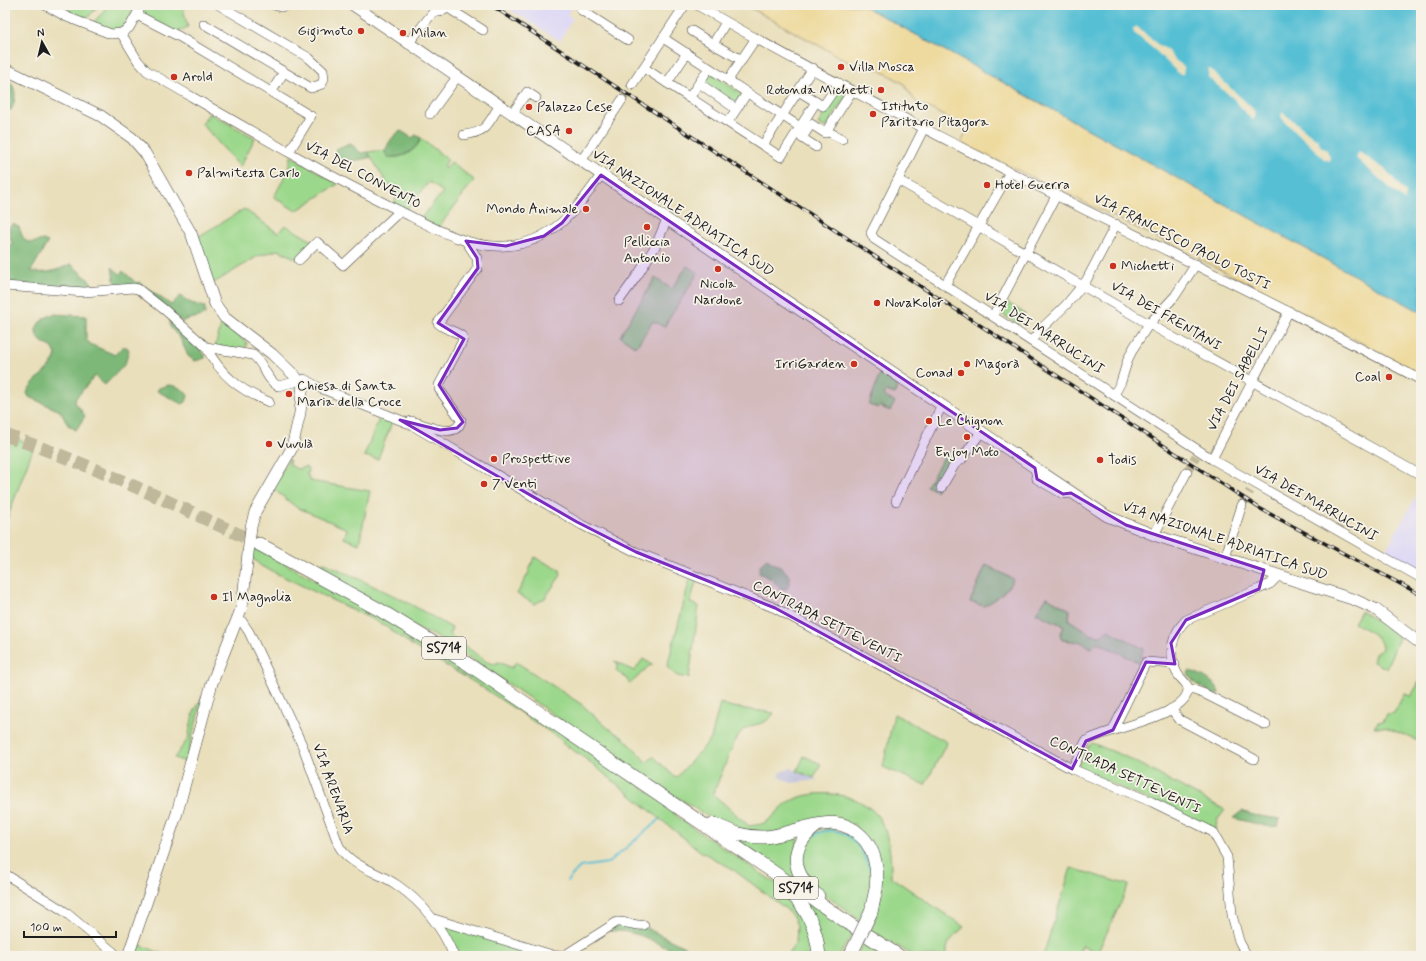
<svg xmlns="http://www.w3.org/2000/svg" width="1426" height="961" viewBox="0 0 1426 961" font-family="Mynerve,sans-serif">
<rect width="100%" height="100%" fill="#f7f3e8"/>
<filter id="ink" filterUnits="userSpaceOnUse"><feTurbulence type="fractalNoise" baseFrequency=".025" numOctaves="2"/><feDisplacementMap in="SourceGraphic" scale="8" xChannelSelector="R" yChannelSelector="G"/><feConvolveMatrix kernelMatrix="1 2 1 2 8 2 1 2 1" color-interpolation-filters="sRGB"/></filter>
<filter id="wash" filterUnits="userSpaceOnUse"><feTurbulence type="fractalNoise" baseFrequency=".012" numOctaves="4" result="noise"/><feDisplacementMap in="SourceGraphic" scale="16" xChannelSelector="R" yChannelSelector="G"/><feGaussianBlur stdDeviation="0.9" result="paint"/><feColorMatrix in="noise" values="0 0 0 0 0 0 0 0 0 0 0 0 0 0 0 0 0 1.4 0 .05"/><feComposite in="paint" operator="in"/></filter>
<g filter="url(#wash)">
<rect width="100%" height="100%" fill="#e9dfbb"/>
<!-- built -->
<g fill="#dbd6f7">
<polygon points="503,5 572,5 567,15 573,18 560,41"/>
<polygon points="1421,488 1421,573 1384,553"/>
</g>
<!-- industrial -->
<polygon fill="#c1c2dd" points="791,768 797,771 818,780 791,783 779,777 781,772"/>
<!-- green -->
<g fill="#9cd88c" stroke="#5c7a54">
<polygon points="48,5 99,5 83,23"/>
<path d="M105,5H136C122,34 119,34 90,26L104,11Z"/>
<polygon points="144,5 179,5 183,8 188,27 175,33 139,14"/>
<polygon points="708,71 742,94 735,105 700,83"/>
<polygon points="839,88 848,92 826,128 818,124"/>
<polygon points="209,113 255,138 240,167 202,124"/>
<path d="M421,138L448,160L443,167L445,169L451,162L474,180L439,227L420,219L443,192L429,182L405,211L392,205L396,199L368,152L385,150V153C387,154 390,157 393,157C404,159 418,148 421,138Z"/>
<polygon points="291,156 338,184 296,211 274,197 288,170"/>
<polygon points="244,209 278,233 285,225 314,242 297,259 278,250 258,256 212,284 196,238"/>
<polygon points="687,266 698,273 664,327 653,321 636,347 620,336 655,278 672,289"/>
<polygon points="1006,302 1025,314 1018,325 999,312"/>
<polygon points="222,322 247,343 244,351 215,347"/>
<polygon points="881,370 898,382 895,394 886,391 884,396 895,402 890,411 880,406 879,408 869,405"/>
<polygon points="380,416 392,422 378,459 364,456"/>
<polygon points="5,434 34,446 7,519 5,518"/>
<polygon points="947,452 956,458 936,491 927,486"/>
<polygon points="289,459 290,465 297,469 306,467 308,469 307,475 310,481 370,491 359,544 344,538 347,529 296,507 272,488"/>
<polygon points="251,546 297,570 405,631 440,658 473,673 655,796 680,819 774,882 788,894 806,919 814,956 787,956 796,942 797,926 794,918 786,909 731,868 700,851 586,759 562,743 563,741 482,687 413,646 384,625 261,566 250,556"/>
<polygon points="534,557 560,570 561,575 545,598 535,604 517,594 528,574"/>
<path d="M323,562L405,601L452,628L449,634L487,662L494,664L499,662L512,668L516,662L581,704L608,728L625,739L647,763L653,756L676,778L711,739L720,703L732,707L774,713C764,728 754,721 742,731C734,738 719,781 713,794L749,826C753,825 760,825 764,823C774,818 780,807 789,802C814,787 862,792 879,818C890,836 891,857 891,877L964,927C956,935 943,944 948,956H914L870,930L876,916L882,891L854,824L771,834L721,825L636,771L444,640L418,629L321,572Z"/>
<path d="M986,565L1013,579C1006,592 997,599 984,606L970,602Z"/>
<polygon points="690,579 696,582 690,603 699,606 689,678 677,676 667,667"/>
<polygon points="1047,597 1070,610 1069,620 1092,635 1101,636 1108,630 1144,649 1138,662 1097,642 1091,648 1081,642 1062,640 1060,635 1064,626 1036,613"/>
<path d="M1361,611L1383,625L1399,638L1386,668L1373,662L1375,654L1382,649C1382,635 1364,629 1354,623Z"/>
<polygon points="643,659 653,665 649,666 630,684 626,678 616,671 618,663 614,661 634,671"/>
<polygon points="1421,679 1421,742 1385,727 1374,727 1378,722 1383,721 1387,714 1394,713 1404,694 1411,696"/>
<polygon points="203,695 186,762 174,758 188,739 193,714"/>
<polygon points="894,714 947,742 925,785 883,767"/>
<polygon points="1092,743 1124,756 1225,810 1218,819 1215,830 1077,768 1088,746"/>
<polygon points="804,756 821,764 814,778 797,771"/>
<polygon points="832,828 853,836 867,852 873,878 866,907 861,921 810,884 799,857 812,833"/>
<polygon points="800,831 797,842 805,888 730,837"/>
<polygon points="1071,868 1129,885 1096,956 1093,956 1091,950 1082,945 1078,956 1043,956"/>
<polygon points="802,897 853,933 839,956 821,956"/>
<polygon points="438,922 530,949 518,956 455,956"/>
<polygon points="865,940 889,956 856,956"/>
<polygon points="138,944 165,955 164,956 134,956"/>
</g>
<!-- forest -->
<g fill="#7db878" stroke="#4c6a4a">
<path d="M5,77C17,86 17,98 11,110L5,109Z"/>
<path d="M401,131L412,138L416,135L421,138C417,151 400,159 388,157L385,153C387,144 393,135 401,131Z"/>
<path d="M350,143L361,153L368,152L371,157C361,160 342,164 334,156L336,149Z"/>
<path d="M13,224L19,227C24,243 27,245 43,240L48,242L31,271C46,275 58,270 71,264L91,282L92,286L90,288L5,284C5,272 8,260 7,249L12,244L9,231L10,226Z"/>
<path d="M112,267L120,274L123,271L136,283L139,282L171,305L180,296L191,303L205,307V314C199,319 189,317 182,322L159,301L120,286L114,280Z"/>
<path d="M54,314L86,316V340L92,345L115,355L122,347H127L129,350L125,364L105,385L95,376L76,398L75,402L85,416L76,430L68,425L60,411L29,397L27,393C33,377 53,371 56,354L52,347C29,339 32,321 54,314Z"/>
<polygon points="170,319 205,355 205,358 195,361 188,356 180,338 170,327"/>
<path d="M169,385C176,386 185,389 188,396L186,402L182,404L157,391L159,388Z"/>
<path d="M767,559C778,567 796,571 787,589H781L771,579L759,573L760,565Z"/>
<path d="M1189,671C1200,673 1218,683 1219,694L1215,695L1196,684L1188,675Z"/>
<polygon points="1242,811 1253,815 1280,819 1278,826 1270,827 1233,818"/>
<path d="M620,923H636L703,956C698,956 690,957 685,955C656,946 642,929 608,931Z"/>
</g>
<!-- sand -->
<polygon fill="#eeda9e" stroke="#857b5d" points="745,5 862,5 1421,312 1421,374 1179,248 961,143 968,128 915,101 903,83 876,68 858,67"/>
<!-- water -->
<polygon fill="#57bfd4" stroke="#3a6e78" points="862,5 1421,5 1421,312"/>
<!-- pier -->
<g fill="#e9dfbb">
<polygon points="1136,26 1157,44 1166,49 1175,60 1182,65 1184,70 1183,74 1179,74 1156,51 1134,33 1133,29"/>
<polygon points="1209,68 1251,107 1255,112 1255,118 1252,120 1233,98 1212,81 1208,77"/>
<polygon points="1282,112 1318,140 1321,147 1327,150 1330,157 1329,161 1324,159 1305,140 1284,121 1281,116"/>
<polygon points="1359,152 1386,170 1406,193 1405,201 1358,160 1356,157"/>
</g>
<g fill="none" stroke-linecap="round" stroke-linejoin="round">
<!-- stream -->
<g stroke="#57bfd4" stroke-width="2">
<path d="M815,835C842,821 861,844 869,868"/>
<polyline points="803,858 804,851"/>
<polyline points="567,881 580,867 608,863 659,820"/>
</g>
</g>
</g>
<g filter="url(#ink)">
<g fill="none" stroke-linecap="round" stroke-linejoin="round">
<!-- minor-tunnel -->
<g stroke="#c0b89b" stroke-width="9" stroke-dasharray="9 4.5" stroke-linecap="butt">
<polyline points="622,100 632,85"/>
<polyline points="1187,472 1196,456"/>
<polyline points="1242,505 1250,491"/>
</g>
<!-- highway-tunnel -->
<path stroke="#c0b89b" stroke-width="13" stroke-dasharray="13 6" stroke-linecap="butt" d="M5,435C93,465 176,505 259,544"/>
<defs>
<g id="minor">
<polyline points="45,5 67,17 111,34 121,33 129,28 142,5"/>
<polyline points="274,5 281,7 288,5"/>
<polyline points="580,5 581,10 628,40"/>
<path d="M697,5C932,141 1181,253 1421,380"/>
<polyline points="435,11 440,12 448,8 483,30"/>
<polyline points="137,15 180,37 309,115 311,116 289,152"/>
<polyline points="726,22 713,44 742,60"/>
<polyline points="204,24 311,88 322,84 324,78 323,71 309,58 219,5"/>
<polyline points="692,31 713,44"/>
<path d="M121,33L138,61L147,71C229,118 311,167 396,209C429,225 467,249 506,246C551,243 577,210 601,175"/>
<polyline points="663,38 800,127"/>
<polyline points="408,44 438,6"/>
<polyline points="644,68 781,157 816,102"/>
<polyline points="728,80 756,38"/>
<polyline points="667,83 687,53"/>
<polyline points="699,83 736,109"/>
<polyline points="632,85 685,5"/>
<polyline points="272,91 284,72"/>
<polyline points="798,91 823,106 839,83"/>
<polyline points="689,98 709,68"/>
<polyline points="430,114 457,77"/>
<polyline points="512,114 527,92 536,98"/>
<polyline points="728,122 747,93"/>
<polyline points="924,128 871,233 874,239 1212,459 1421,578"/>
<polyline points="827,131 842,139"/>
<path d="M464,135C487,132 488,124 499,106"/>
<polyline points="763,145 813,68"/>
<polyline points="816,147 802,138 811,124 825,133 852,91"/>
<polyline points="581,161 622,100"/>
<polyline points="898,180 1149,324 1421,475"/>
<polyline points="299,260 317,242 343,265 400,211"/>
<polyline points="945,285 1010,172"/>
<path d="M5,286L84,292L133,288L138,289L166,311L206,347L253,355C264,363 266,380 278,386L295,382"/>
<polyline points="619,301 639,273 656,245 667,219"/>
<polyline points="993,316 1057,194"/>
<polyline points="1032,341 1041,329 1066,305 1086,281 1116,224"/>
<path d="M206,347C221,375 239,390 269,402"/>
<polyline points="304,379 318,387 410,424 582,525 636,552 775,608 1072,769 1152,802 1213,832 1227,857 1232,915 1239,941 1247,956"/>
<polyline points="1114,395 1121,382 1128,359 1134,347 1149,324 1175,296 1196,264"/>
<path d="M411,421C423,423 457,442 461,420L439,389V385L462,342L463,337C456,330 444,330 438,323L478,268L477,258L466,241"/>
<polyline points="1212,459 1289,311"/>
<polyline points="1035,468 1037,479 1063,494 1071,493"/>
<polyline points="941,488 955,464 962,459 981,432"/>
<polyline points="896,501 942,405"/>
<polyline points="1154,535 1187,472"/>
<polyline points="1225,558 1242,505"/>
<path d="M239,617L249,632L303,747L339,846C351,867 377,871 397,885C423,903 442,927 454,956"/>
<polyline points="1188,688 1205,694 1266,725"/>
<polyline points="1171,709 1180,720 1254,759"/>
<polyline points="1113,730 1146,662 1175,664"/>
<path d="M1072,769L1086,741C1106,728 1189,717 1188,688C1186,681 1180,679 1177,673C1167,654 1172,634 1186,620L1259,589L1270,584L1279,575"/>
<polyline points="5,874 64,911 118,956"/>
<path d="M434,919L556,956L565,955L617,922C627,921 635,927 644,925"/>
</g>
<g id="major">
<polyline points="353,5 788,302 1107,516 1154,535 1355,600 1375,609 1421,644"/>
<polyline points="5,69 101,116 132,138 145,153 191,233 215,304 225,318 272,354 296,377"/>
<polyline points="128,956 177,813 212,683 242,607 251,527 255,512 292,448 300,413 303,383"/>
</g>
<g id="highway">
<polyline points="259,544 380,610 465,662 857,929"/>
<path d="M714,824C731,832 746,838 764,837C800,835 835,805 865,840C876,854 878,872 876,889"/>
<path d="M816,826C787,849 792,874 818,896"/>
<path d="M785,888C806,905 817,928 819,956"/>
<polyline points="868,936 899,956"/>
</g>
</defs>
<!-- minor casing -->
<use href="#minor" stroke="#3b3934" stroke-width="10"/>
<!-- major casing -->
<use href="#major" stroke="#3b3934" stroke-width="12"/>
<!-- highway casing -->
<use href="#highway" stroke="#3b3934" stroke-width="14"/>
<!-- minor -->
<use href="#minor" stroke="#fff" stroke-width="9"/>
<!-- major -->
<use href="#major" stroke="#fff" stroke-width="11"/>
<!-- highway -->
<use href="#highway" stroke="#fff" stroke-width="13"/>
<defs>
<polyline id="rail" points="491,5 1259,508 1421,595"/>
</defs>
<!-- rail casing -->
<use href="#rail" stroke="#1c1c1c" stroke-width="3.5"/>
<!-- rail -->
<use href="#rail" stroke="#f7f3e8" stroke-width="2" stroke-dasharray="6" stroke-linecap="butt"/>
<defs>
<polyline id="highway-bridge" points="850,956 871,912 876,889"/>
</defs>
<!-- highway-bridge casing -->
<use href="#highway-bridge" stroke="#3b3934" stroke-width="14" stroke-linecap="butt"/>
<!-- highway-bridge -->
<use href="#highway-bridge" stroke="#fff" stroke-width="13"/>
</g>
</g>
<!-- marked area -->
<path fill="#7b2cbf" fill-opacity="0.2" stroke="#7b2cbf" stroke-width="3" stroke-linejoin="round" d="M601,175L1035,468L1037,479L1063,494L1071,493L1126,525L1264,570L1259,589L1186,620L1171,643L1175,664L1146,662L1113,730L1086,741L1072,769L775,608L636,552L577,522L400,420L440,430L457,428L463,422L439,385L464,339L438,323L478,268L477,258L466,241L506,246L544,236L562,223Z"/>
<!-- markers -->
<g fill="#c8321e" stroke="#f7f3e8" stroke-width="1.5">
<circle cx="361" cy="31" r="4"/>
<circle cx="403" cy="33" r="4"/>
<circle cx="841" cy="67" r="4"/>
<circle cx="174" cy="77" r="4"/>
<circle cx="881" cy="90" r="4"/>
<circle cx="529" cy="107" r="4"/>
<circle cx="873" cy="114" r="4"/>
<circle cx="569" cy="131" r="4"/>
<circle cx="189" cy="173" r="4"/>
<circle cx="987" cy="185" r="4"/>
<circle cx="586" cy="209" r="4"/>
<circle cx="647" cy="227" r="4"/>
<circle cx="1113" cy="266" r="4"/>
<circle cx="718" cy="269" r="4"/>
<circle cx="877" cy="303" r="4"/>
<circle cx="854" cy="364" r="4"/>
<circle cx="967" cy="364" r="4"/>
<circle cx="961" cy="373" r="4"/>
<circle cx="1389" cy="377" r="4"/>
<circle cx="289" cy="394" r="4"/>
<circle cx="929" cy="421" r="4"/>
<circle cx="967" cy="437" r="4"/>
<circle cx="269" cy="444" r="4"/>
<circle cx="494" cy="459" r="4"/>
<circle cx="1100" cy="460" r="4"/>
<circle cx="484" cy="484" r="4"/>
<circle cx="214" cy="597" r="4"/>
</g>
<g text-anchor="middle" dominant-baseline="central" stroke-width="3.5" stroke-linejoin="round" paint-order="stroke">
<!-- shield labels -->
<g fill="#f7f3e8" stroke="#5e5c59" stroke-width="1">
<rect x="422" y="637" width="44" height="22" rx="3"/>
<rect x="774" y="877" width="44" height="22" rx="3"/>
</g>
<g font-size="13" font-weight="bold" fill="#1c1c1c">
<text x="444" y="648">SS714</text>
<text x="796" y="888">SS714</text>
</g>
<!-- poi labels -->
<g font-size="14" fill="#1c1c1c" stroke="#f7f3e8" text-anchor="start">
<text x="353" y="31" text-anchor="end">Gigimoto</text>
<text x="411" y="33">Milan</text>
<text x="849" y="67">Villa Mosca</text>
<text x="182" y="77">Arold</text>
<text x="873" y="90" text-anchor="end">Rotonda Michetti</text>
<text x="881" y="106">Istituto<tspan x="881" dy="16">Paritario Pitagora</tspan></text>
<text x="537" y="107">Palazzo Cese</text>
<text x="561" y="131" text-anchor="end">CASA</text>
<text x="197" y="173">Palmitesta Carlo</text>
<text x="995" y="185">Hotel Guerra</text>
<text x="578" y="209" text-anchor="end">Mondo Animale</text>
<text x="647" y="242" text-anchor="middle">Pelliccia<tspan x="647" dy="16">Antonio</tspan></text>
<text x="1121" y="266">Michetti</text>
<text x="718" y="284" text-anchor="middle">Nicola<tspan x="718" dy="16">Nardone</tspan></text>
<text x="885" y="303">NovaKolor</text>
<text x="846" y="364" text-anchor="end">IrriGarden</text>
<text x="975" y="364">Magorà</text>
<text x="953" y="373" text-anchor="end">Conad</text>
<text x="1381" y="377" text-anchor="end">Coal</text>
<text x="297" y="386">Chiesa di Santa<tspan x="297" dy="16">Maria della Croce</tspan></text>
<text x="937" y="421">Le Chignon</text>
<text x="277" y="444">Vuvulà</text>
<text x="967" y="452" text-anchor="middle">Enjoy Moto</text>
<text x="502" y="459">Prospettive</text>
<text x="1108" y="460">Todis</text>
<text x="492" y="484">7 Venti</text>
<text x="222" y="597">Il Magnolia</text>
</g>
<!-- street labels -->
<g font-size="14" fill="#1c1c1c" stroke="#f7f3e8">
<text transform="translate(363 175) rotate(28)">VIA DEL CONVENTO</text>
<text transform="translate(683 213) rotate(34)">VIA NAZIONALE ADRIATICA SUD</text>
<text transform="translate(1182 242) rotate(27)">VIA FRANCESCO PAOLO TOSTI</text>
<text transform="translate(1166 316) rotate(30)">VIA DEI FRENTANI</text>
<text transform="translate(1044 333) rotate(33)">VIA DEI MARRUCINI</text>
<text transform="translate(1238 379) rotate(-62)">VIA DEI SABELLI</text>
<text transform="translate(1316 503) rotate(30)">VIA DEI MARRUCINI</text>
<text transform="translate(1225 541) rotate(19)">VIA NAZIONALE ADRIATICA SUD</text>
<text transform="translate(827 622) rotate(27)">CONTRADA SETTEVENTI</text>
<text transform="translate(1125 775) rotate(25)">CONTRADA SETTEVENTI</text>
<text transform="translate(333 789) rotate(70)">VIA ARENARIA</text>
</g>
</g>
<!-- margin -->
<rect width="1426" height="961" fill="none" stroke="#f7f3e8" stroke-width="20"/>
<!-- north arrow -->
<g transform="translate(42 42) rotate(352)" stroke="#f7f3e8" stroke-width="3" paint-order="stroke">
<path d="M0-3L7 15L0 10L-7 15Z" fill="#1c1c1c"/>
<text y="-6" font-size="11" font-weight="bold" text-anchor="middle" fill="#1c1c1c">N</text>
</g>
<!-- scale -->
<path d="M24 931v6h92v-6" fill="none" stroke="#1c1c1c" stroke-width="2"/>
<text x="30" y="931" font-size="12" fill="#1c1c1c" stroke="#f7f3e8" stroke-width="3" paint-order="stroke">100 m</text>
</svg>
